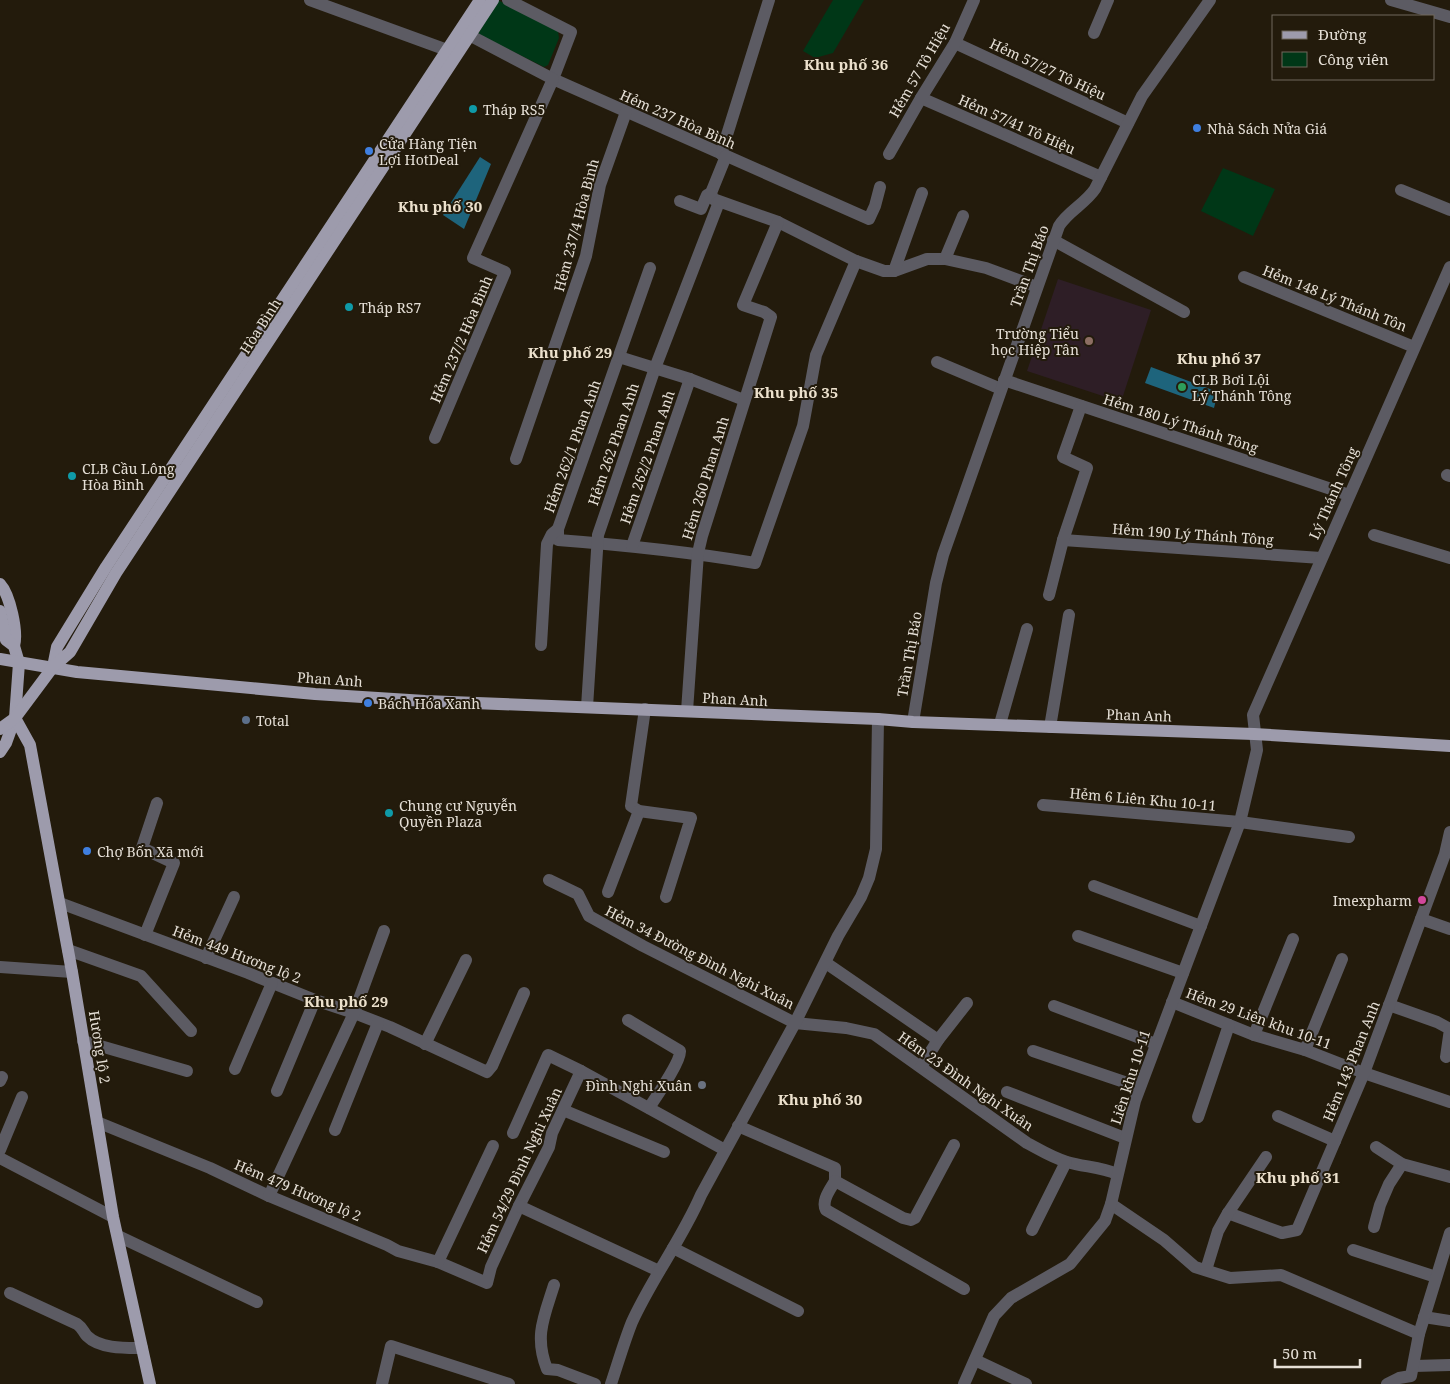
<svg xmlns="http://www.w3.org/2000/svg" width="1450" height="1384" viewBox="0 0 1450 1384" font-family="'Noto Serif',serif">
<rect width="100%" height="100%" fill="#231b0c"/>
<!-- education -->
<polygon fill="#2e1e26" points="1058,279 1151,310 1121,402 1027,371"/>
<!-- green -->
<g fill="#003717">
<polygon points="498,0 558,31 559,38 548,65 544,67 478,34"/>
<polygon points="833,0 864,0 833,53 815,58 803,51"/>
<polygon points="1223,168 1275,189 1253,236 1201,211"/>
</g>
<!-- water -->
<g fill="#1e647c">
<polygon points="480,157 491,164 464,229 443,215"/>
<polygon points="1151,367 1218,392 1214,408 1145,383"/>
</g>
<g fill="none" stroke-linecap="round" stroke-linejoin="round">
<!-- minor -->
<g stroke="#5c5b63" stroke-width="12">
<polyline points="310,0 447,50"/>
<polyline points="508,0 571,32 553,79 869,219 875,206 880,187"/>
<polyline points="1391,0 1450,17"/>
<polyline points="1094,33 1108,0"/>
<polyline points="955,43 1128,123"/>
<polyline points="921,98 1101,177"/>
<polyline points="721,154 769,0"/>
<polyline points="889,154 921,98 955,43 974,0"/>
<polyline points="726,156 711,193 713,199 778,222 856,261 884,271 894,271 927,259 945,259 986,268 1037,287"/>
<polyline points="1401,190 1450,210"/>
<polyline points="680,201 701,209 707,195 711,193"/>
<polyline points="1053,240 1184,312"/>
<polyline points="945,259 963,216"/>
<path d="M650,268L558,529V540C624,545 689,552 755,563L803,426L816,355L856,261"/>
<polyline points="894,271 922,193"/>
<polyline points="1244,277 1414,347"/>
<polyline points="619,357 690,379 744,400"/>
<polyline points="937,362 1001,389"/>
<polyline points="1004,380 1349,495"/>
<polyline points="435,438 505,272 473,258 553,79 469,35"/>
<polyline points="516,459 586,256 600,185 626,112"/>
<polyline points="1447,475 1450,476"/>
<polyline points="1374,535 1450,558"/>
<polyline points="1063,540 1321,558"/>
<polyline points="632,546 690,379"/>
<polyline points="1049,595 1063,540 1087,468 1063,457 1081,406"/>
<polyline points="541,645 547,544 552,534 558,529"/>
<polyline points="587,707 598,535 655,368 719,202"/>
<polyline points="645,709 631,806 639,811 691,818 666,897"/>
<polyline points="687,711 698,553 702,536 771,317 764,312 743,305 778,222"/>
<path d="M913,722L936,583L943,555L1059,226C1068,211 1085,204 1095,189L1142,96L1210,0"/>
<polyline points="1000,724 1027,629"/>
<polyline points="1050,727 1069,615"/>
<polyline points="1043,805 1240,822 1349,837"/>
<path d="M549,880L578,894L589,916L643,946L795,1023L846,1028L874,1034L1027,1143C1040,1150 1053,1158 1067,1162C1084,1167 1101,1167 1117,1174"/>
<polyline points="1094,886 1201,926"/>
<polyline points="608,892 639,811"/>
<polyline points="60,903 248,973 315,1000 354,1013 390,1027 487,1072 492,1066 524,993"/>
<polyline points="1421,919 1450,929"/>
<polyline points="145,935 174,863 142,848 157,803"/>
<polyline points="1078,936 1183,973"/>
<polyline points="68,950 141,976 191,1031"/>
<polyline points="206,958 234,897"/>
<polyline points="826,963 938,1040"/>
<polyline points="0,967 72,972"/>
<polyline points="1172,1002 1254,1035 1305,1050 1364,1073 1450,1102"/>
<polyline points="1389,1005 1437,1022 1450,1029 1446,1057"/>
<polyline points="1054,1006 1156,1044"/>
<path d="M628,1020L680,1051C681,1061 656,1097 649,1108"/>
<polyline points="1254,1035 1293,939"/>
<polyline points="83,1041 187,1071"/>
<polyline points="425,1044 466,960"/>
<polyline points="1305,1050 1342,959"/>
<polyline points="1033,1051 1139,1087"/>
<polyline points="921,1067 938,1040 967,1003"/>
<polyline points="235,1069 272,983"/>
<polyline points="0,1081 2,1077"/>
<polyline points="277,1091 315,1000"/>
<polyline points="1007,1092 1125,1138"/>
<polyline points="563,1110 664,1152"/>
<polyline points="1278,1116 1335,1141"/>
<polyline points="1198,1117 1229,1025"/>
<polyline points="97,1122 210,1168 269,1196 387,1245 398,1251 438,1262 487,1283 491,1267 519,1206 549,1147 552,1133 581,1071"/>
<polyline points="738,1126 835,1168 835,1181 903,1218 911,1220 915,1218 954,1145"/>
<polyline points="335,1130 378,1023"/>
<polyline points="513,1133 548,1055 581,1071 725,1150"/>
<polyline points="1376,1147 1402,1164 1450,1177"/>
<polyline points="0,1150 22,1097"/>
<polyline points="0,1158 113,1217"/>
<path d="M835,1181C830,1190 821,1201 826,1210L964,1289"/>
<polyline points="269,1196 354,1013 384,931"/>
<polyline points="1111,1204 1164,1240 1195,1267 1230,1278 1281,1275 1419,1334"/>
<polyline points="519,1206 659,1271"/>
<polyline points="1228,1213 1282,1233 1297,1230 1364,1073 1445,854 1450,832"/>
<polyline points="1374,1227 1380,1205 1389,1184 1402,1164"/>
<polyline points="1032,1230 1066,1162"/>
<polyline points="118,1236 257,1302"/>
<polyline points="673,1248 798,1311"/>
<polyline points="1353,1250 1436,1277"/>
<polyline points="438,1262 493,1146"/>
<polyline points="1206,1270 1218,1231 1228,1213 1266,1157"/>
<path d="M554,1285C544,1317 534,1336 547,1369L558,1370L595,1384"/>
<path d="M10,1293L77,1324C83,1328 83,1332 87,1336C100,1349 126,1348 142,1348"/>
<polyline points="1424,1317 1450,1321"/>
<polyline points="975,1360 1026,1384"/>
<polyline points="1414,1366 1450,1365"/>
<polyline points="382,1384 391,1346 509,1384"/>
<path d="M611,1384C618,1363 624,1342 632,1322C652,1278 682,1239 701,1195L795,1023L838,936L861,897L869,878L876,849L878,719"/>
<polyline points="964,1384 994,1316 1011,1298 1070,1264 1105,1221 1111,1204 1135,1101 1240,822 1257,750 1253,715 1450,267"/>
<polyline points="1387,1384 1399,1378 1411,1376 1419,1334 1450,1233"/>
</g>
<!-- major -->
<g stroke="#9d9bac" stroke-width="12">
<path d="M0,584C10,595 18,632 14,646"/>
<polyline points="0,611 6,640 14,646 19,663 15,718 6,743 0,752"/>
<polyline points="0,659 77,672 315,694 425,701 878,719 913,722 1254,734 1450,746"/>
<polyline points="53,667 57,647 106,567 480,0"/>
<polyline points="15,718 30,745 72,972 113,1217 150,1384"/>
<polyline points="0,729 15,718 53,667 70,652 116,573 493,0"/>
</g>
</g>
<!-- markers -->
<g fill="#0f9aa8" stroke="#231b0c" stroke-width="2">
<circle cx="473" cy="109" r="5"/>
<circle cx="349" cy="307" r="5"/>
<circle cx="72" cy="476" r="5"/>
<circle cx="389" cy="813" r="5"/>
</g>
<g fill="#3f7fe0" stroke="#231b0c" stroke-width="2">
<circle cx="1197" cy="128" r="5"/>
<circle cx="369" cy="151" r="5"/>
<circle cx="368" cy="703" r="5"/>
<circle cx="87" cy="851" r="5"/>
</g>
<circle fill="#8d6e63" stroke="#231b0c" stroke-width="2" cx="1089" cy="341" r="5"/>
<circle fill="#2e9e5b" stroke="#231b0c" stroke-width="2" cx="1182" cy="387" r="5"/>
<circle fill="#5c6f8a" stroke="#231b0c" stroke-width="2" cx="246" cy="720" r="5"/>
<circle fill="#d1479c" stroke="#231b0c" stroke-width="2" cx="1422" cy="900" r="5"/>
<circle fill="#6b7280" stroke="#231b0c" stroke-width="2" cx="702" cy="1085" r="5"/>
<g text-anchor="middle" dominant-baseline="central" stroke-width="4" stroke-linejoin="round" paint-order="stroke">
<!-- street labels -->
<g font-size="14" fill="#e5dfd6" stroke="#231b0c">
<text transform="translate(1048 69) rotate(25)">Hẻm 57/27 Tô Hiệu</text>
<text transform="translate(919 70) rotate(-60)">Hẻm 57 Tô Hiệu</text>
<text transform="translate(678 119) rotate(24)">Hẻm 237 Hòa Bình</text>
<text transform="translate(1017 124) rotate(24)">Hẻm 57/41 Tô Hiệu</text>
<text transform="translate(576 225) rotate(-75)">Hẻm 237/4 Hòa Bình</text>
<text transform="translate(1029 266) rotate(-70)">Trần Thị Báo</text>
<text transform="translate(1335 298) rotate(22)">Hẻm 148 Lý Thánh Tôn</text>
<text transform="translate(260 326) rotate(-57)">Hòa Bình</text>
<text transform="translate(461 339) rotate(-67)">Hẻm 237/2 Hòa Bình</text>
<text transform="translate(1181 423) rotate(18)">Hẻm 180 Lý Thánh Tông</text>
<text transform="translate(613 444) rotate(-71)">Hẻm 262 Phan Anh</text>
<text transform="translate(572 446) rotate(-70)">Hẻm 262/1 Phan Anh</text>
<text transform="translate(647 457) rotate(-71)">Hẻm 262/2 Phan Anh</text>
<text transform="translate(705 478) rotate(-73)">Hẻm 260 Phan Anh</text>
<text transform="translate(1333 493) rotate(-66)">Lý Thánh Tông</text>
<text transform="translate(1193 534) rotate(4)">Hẻm 190 Lý Thánh Tông</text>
<text transform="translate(909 654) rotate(-80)">Trần Thị Báo</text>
<text transform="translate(330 679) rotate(4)">Phan Anh</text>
<text transform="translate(735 699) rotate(3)">Phan Anh</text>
<text transform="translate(1139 715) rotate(2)">Phan Anh</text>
<text transform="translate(1143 799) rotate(5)">Hẻm 6 Liên Khu 10-11</text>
<text transform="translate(237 954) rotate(21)">Hẻm 449 Hương lộ 2</text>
<text transform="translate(700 957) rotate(27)">Hẻm 34 Đường Đình Nghi Xuân</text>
<text transform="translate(1259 1018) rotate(20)">Hẻm 29 Liên khu 10-11</text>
<text transform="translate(100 1047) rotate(81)">Hương lộ 2</text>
<text transform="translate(1351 1061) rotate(-68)">Hẻm 143 Phan Anh</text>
<text transform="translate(1130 1077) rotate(-72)">Liên khu 10-11</text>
<text transform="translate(966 1081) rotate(35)">Hẻm 23 Đình Nghi Xuân</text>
<text transform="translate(519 1170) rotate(-65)">Hẻm 54/29 Đình Nghi Xuân</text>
<text transform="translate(298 1190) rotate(23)">Hẻm 479 Hương lộ 2</text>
</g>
<!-- poi labels -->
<g font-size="14" fill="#e5dfd6" stroke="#231b0c" text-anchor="start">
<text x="483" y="109">Tháp RS5</text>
<text x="1207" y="128">Nhà Sách Nửa Giá</text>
<text x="379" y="143">Cửa Hàng Tiện<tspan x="379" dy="16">Lợi HotDeal</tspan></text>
<text x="359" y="307">Tháp RS7</text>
<text x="1079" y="333" text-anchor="end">Trường Tiểu<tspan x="1079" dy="16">học Hiệp Tân</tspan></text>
<text x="1192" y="379">CLB Bơi Lội<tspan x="1192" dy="16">Lý Thánh Tông</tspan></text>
<text x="82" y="468">CLB Cầu Lông<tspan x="82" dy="16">Hòa Bình</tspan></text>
<text x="378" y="703">Bách Hóa Xanh</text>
<text x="256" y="720">Total</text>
<text x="399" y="805">Chung cư Nguyễn<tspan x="399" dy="16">Quyền Plaza</tspan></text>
<text x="97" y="851">Chợ Bốn Xã mới</text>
<text x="1412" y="900" text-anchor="end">Imexpharm</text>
<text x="692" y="1085" text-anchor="end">Đình Nghi Xuân</text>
</g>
<!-- neighbourhood labels -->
<g font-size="15" font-weight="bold" fill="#ece1cd" stroke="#231b0c">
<text x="846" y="64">Khu phố 36</text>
<text x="440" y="206">Khu phố 30</text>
<text x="570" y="352">Khu phố 29</text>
<text x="1219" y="358">Khu phố 37</text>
<text x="796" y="392">Khu phố 35</text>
<text x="346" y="1001">Khu phố 29</text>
<text x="820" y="1099">Khu phố 30</text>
<text x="1298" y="1177">Khu phố 31</text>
</g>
</g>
<!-- legend -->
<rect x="1272" y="15" width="162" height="65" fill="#231b0c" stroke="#71695d"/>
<rect x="1282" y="31" width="25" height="8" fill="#9d9bac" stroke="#71695d"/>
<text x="1318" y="40" font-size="15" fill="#e5dfd6">Đường</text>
<rect x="1282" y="52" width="25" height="15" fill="#003717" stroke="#71695d"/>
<text x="1318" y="65" font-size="15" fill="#e5dfd6">Công viên</text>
<!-- scale -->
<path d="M1275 1359v8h85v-8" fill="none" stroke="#e5dfd6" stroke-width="2.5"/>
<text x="1282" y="1359" font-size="15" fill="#e5dfd6" stroke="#231b0c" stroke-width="4" paint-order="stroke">50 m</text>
</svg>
